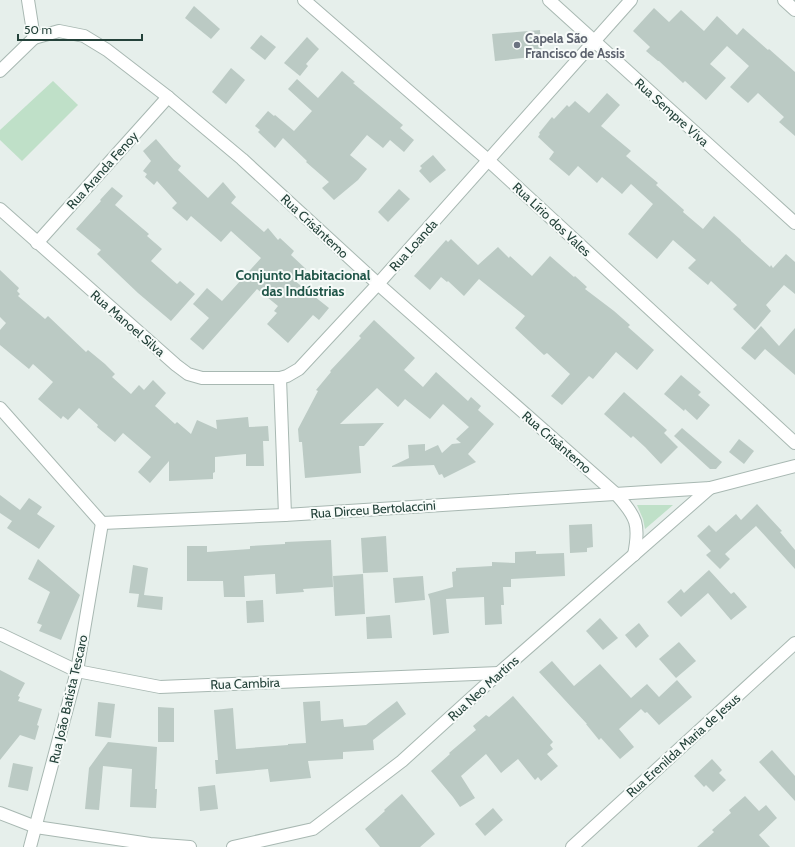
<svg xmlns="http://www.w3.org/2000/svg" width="795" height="847" viewBox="0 0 795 847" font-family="Cabin,sans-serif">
<rect width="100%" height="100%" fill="#e6efeb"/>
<!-- green -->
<g fill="#bfe0c8">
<polygon points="53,81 78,105 22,161 0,140 0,130"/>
<polygon points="637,505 673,505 645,529 643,519"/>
</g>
<!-- building -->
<g fill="#bbcac4">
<polygon points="194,6 220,29 211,39 185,18"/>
<polygon points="654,8 669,22 681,10 704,31 717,16 737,35 743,28 768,50 769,49 795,72 795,136 779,122 784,117 758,93 748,103 730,87 749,66 727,46 710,64 726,78 706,100 685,81 683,83 659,61 658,61 646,51 650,47 633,31"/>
<polygon points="540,30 542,56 495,61 492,34"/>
<polygon points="261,35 276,47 265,60 250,48"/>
<polygon points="307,37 319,49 306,64 308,66 300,76 284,63"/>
<polygon points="231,68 245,80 226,104 212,92"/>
<polygon points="342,71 355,82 353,83 403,125 400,128 414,140 404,152 390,140 383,148 367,135 350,155 367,169 358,180 334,200 322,188 329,182 306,162 307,161 283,138 275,148 258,132 260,130 255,126 268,111 274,116 275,115 294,131 312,111 288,89 297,79 318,98"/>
<polygon points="607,93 620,105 601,126 631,151 626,156 658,183 656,185 684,210 683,212 703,229 714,216 741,240 741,241 770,267 771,265 773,268 786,254 795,262 795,294 784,285 766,305 771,311 755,330 733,309 737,305 711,281 708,285 688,268 696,260 673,240 657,259 628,234 653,204 631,184 622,194 602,177 597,183 578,166 569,176 549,159 554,152 538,137 540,134 539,133 552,117 554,119 567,105 569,107 575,101 589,113"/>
<polygon points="156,139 174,160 181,166 178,170 208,198 223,182 236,197 231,203 264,232 268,228 278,240 280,238 294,251 291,255 306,269 295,281 329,308 319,320 313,315 288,343 267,324 277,313 274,311 278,306 257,289 203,350 190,339 209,318 193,304 207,288 222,301 261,258 231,231 221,242 191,216 187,221 172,208 177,203 157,181 154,185 145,177 147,174 143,171 151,161 143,151"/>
<polygon points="433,155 446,170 430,183 419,171 422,168 420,166"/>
<polygon points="112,187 123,196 115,205 149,234 147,236 162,249 151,261 177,284 180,281 195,294 171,321 138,293 97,254 101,250 76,229 101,201 100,200"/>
<polygon points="399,189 410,199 388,222 378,212"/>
<polygon points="451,239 478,265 498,247 509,258 510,256 532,276 550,256 574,277 575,276 587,287 585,289 614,311 630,325 628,327 654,350 637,370 616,352 593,379 589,376 562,405 551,396 570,374 547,353 544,355 515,328 525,316 479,279 464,296 448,281 447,282 441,277 430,290 414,276 446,240 448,242"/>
<polygon points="0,270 19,288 17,291 20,294 18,296 45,319 48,316 86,352 88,350 105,364 115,374 112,377 131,394 139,385 144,390 153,380 166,393 155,406 175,424 177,422 191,434 197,420 217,429 216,420 248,417 249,427 268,426 269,441 263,441 264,466 246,466 246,454 215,457 215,472 213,473 213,479 169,481 169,461 150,483 138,472 151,457 123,433 115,442 97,427 98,425 79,408 68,420 63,416 61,419 38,399 53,382 33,364 29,369 0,345 0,330 6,323 0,317"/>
<polygon points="374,320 415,358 404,370 423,387 436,372 468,401 471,397 481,406 478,410 494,424 468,454 476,462 444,478 442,474 439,475 434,465 392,467 392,466 409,458 408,445 425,444 425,451 438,445 442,453 452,444 461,443 456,439 469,427 443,404 430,419 405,399 398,407 377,388 340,424 384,423 364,446 359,446 361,473 305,478 302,442 299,442 298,429 318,391 316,390 331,372 330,371 361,338 359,336"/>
<polygon points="761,326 779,346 795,328 795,375 765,349 755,360 741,348"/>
<polygon points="681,375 701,392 698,395 710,405 697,420 685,409 684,411 664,394"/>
<polygon points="624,392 667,430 664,433 678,447 661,464 645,447 633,436 631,438 604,414"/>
<polygon points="682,428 722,462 716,469 710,469 674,436"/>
<polygon points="739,439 754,451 744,464 729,452"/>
<polygon points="0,495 20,510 29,498 42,507 37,514 55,526 39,549 7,528 12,521 0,513"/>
<polygon points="757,504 782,531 780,532 795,550 795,569 756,526 725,554 730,559 720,569 706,555 711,551 697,536 709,525 716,532 736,514 741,520"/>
<polygon points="592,524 593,547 587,548 587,552 570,553 569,525"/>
<polygon points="386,536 388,572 363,573 361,538"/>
<polygon points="331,540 333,587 303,589 304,592 276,594 275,574 244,576 245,597 224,597 223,581 187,581 187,546 207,546 207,552 250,549 250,546 285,544 285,542"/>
<polygon points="536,551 536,554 564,553 565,576 511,579 511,587 503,587 504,605 501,605 502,624 485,625 484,597 446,599 449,633 433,635 430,600 428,594 453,587 452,572 456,571 456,568 492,566 492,562 515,563 515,552"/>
<polygon points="38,559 80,595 61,640 39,631 42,625 37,623 50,592 28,579"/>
<polygon points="133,565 148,568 144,595 163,597 162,610 137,607 139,594 129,593"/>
<polygon points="709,570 731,594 734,592 747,607 731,620 708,593 681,617 667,602 681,589 684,593"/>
<polygon points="363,574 365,614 335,616 333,576"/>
<polygon points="423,576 425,600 395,603 393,578"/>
<polygon points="263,600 264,622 247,623 246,601"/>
<polygon points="390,615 392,638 367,639 366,617"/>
<polygon points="600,618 618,638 603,650 586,631"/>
<polygon points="639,623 649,636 636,648 625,635"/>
<polygon points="679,642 696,661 676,678 659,659"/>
<polygon points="552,661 574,686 600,664 631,698 647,684 659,697 677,680 692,697 659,725 647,712 645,713 641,709 619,729 634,747 620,759 601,738 599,740 586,724 587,724 539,672"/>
<polygon points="0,670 25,683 18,696 20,697 18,701 42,709 37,725 39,726 35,740 20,735 0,760"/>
<polygon points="513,696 553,742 550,745 553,749 547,754 558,766 541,781 538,777 535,780 518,759 501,773 486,754 461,776 475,798 460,807 453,797 431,771 450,754 449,753 476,730 473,726 486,715 489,717"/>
<polygon points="320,701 321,721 343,719 344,727 366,725 397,701 406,714 373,740 374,750 343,752 343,759 308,761 311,778 270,782 268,769 216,774 215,760 218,760 214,710 233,708 236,749 288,745 288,744 306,743 303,702"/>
<polygon points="98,702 115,704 111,738 95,736"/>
<polygon points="158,707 174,708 174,742 158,742"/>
<polygon points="108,742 157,747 155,789 157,789 156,808 130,807 132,769 103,766 99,810 85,809 89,768"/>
<polygon points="772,750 795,776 795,801 759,762"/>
<polygon points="712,759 722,770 719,773 726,780 713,792 706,785 704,787 694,776"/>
<polygon points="13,763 33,767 28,791 8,787"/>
<polygon points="215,785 218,809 200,811 198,787"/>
<polygon points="402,794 435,834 420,847 380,847 365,829 385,811 384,810"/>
<polygon points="745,796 759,811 766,805 777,818 759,835 770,847 697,847 714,832 712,830 731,813 729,810"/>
<polygon points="493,808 503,820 485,836 475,824"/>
</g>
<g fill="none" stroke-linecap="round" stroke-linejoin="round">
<defs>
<g id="minor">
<path d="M28,0L34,38L59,31L84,36L107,50L168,97L242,159L378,284L616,494C637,517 640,525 634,555"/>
<polyline points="304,0 488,160 795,443"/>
<polyline points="549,0 795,223"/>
<polyline points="784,0 795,10"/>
<polyline points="0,71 34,38"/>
<polyline points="0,209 176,365 188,374 202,378 280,378"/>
<polyline points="37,243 168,97"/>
<polyline points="0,408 102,523 285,515 710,488 795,466"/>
<polyline points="285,515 280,378 287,376 299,369 378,284 631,0"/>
<polyline points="0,634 77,671 160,687 499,673"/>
<polyline points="0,813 36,827 150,844 190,847"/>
<polyline points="30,847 77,671 102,523"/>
<polyline points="233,847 313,829 402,761 499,673 710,488"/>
<polyline points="572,847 795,643"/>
</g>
</defs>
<!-- minor casing -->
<use href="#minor" stroke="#a8b8b2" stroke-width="14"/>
<!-- minor -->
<use href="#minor" stroke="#fff" stroke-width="12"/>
</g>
<!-- markers -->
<circle fill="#6b7280" stroke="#f7fbf9" stroke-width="1.5" cx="517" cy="45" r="4"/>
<g text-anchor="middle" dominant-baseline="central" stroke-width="4" stroke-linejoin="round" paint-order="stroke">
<!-- worship labels -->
<g font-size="13" font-weight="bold" fill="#5b616d" stroke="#f7fbf9" text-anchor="start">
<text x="525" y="38">Capela São<tspan x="525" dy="15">Francisco de Assis</tspan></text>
</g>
<!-- street labels -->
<g font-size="13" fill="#24423a" stroke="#f7fbf9">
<text transform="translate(672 112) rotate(42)">Rua Sempre Viva</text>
<text transform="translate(102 170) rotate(-48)">Rua Aranda Fenoy</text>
<text transform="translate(552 219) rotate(43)">Rua Lírio dos Vales</text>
<text transform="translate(315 226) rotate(43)">Rua Crisântemo</text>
<text transform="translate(413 245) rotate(-48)">Rua Loanda</text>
<text transform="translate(128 323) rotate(41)">Rua Manoel Silva</text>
<text transform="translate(557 442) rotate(41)">Rua Crisântemo</text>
<text transform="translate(373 509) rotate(-4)">Rua Dirceu Bertolaccini</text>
<text transform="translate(245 683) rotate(-2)">Rua Cambira</text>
<text transform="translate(483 688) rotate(-42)">Rua Neo Martins</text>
<text transform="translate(68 699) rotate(-77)">Rua João Batista Tescaro</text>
<text transform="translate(683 745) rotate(-42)">Rua Erenilda Maria de Jesus</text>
</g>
<!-- neighbourhood labels -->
<g font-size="14" font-weight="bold" fill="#1f5548" stroke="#f7fbf9">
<text x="303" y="275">Conjunto Habitacional<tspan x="303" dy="16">das Indústrias</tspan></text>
</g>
</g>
<!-- scale -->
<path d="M18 34v6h124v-6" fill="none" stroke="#24423a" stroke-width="2"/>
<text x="24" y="34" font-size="12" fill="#24423a" stroke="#f7fbf9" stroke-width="3" paint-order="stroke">50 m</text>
</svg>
